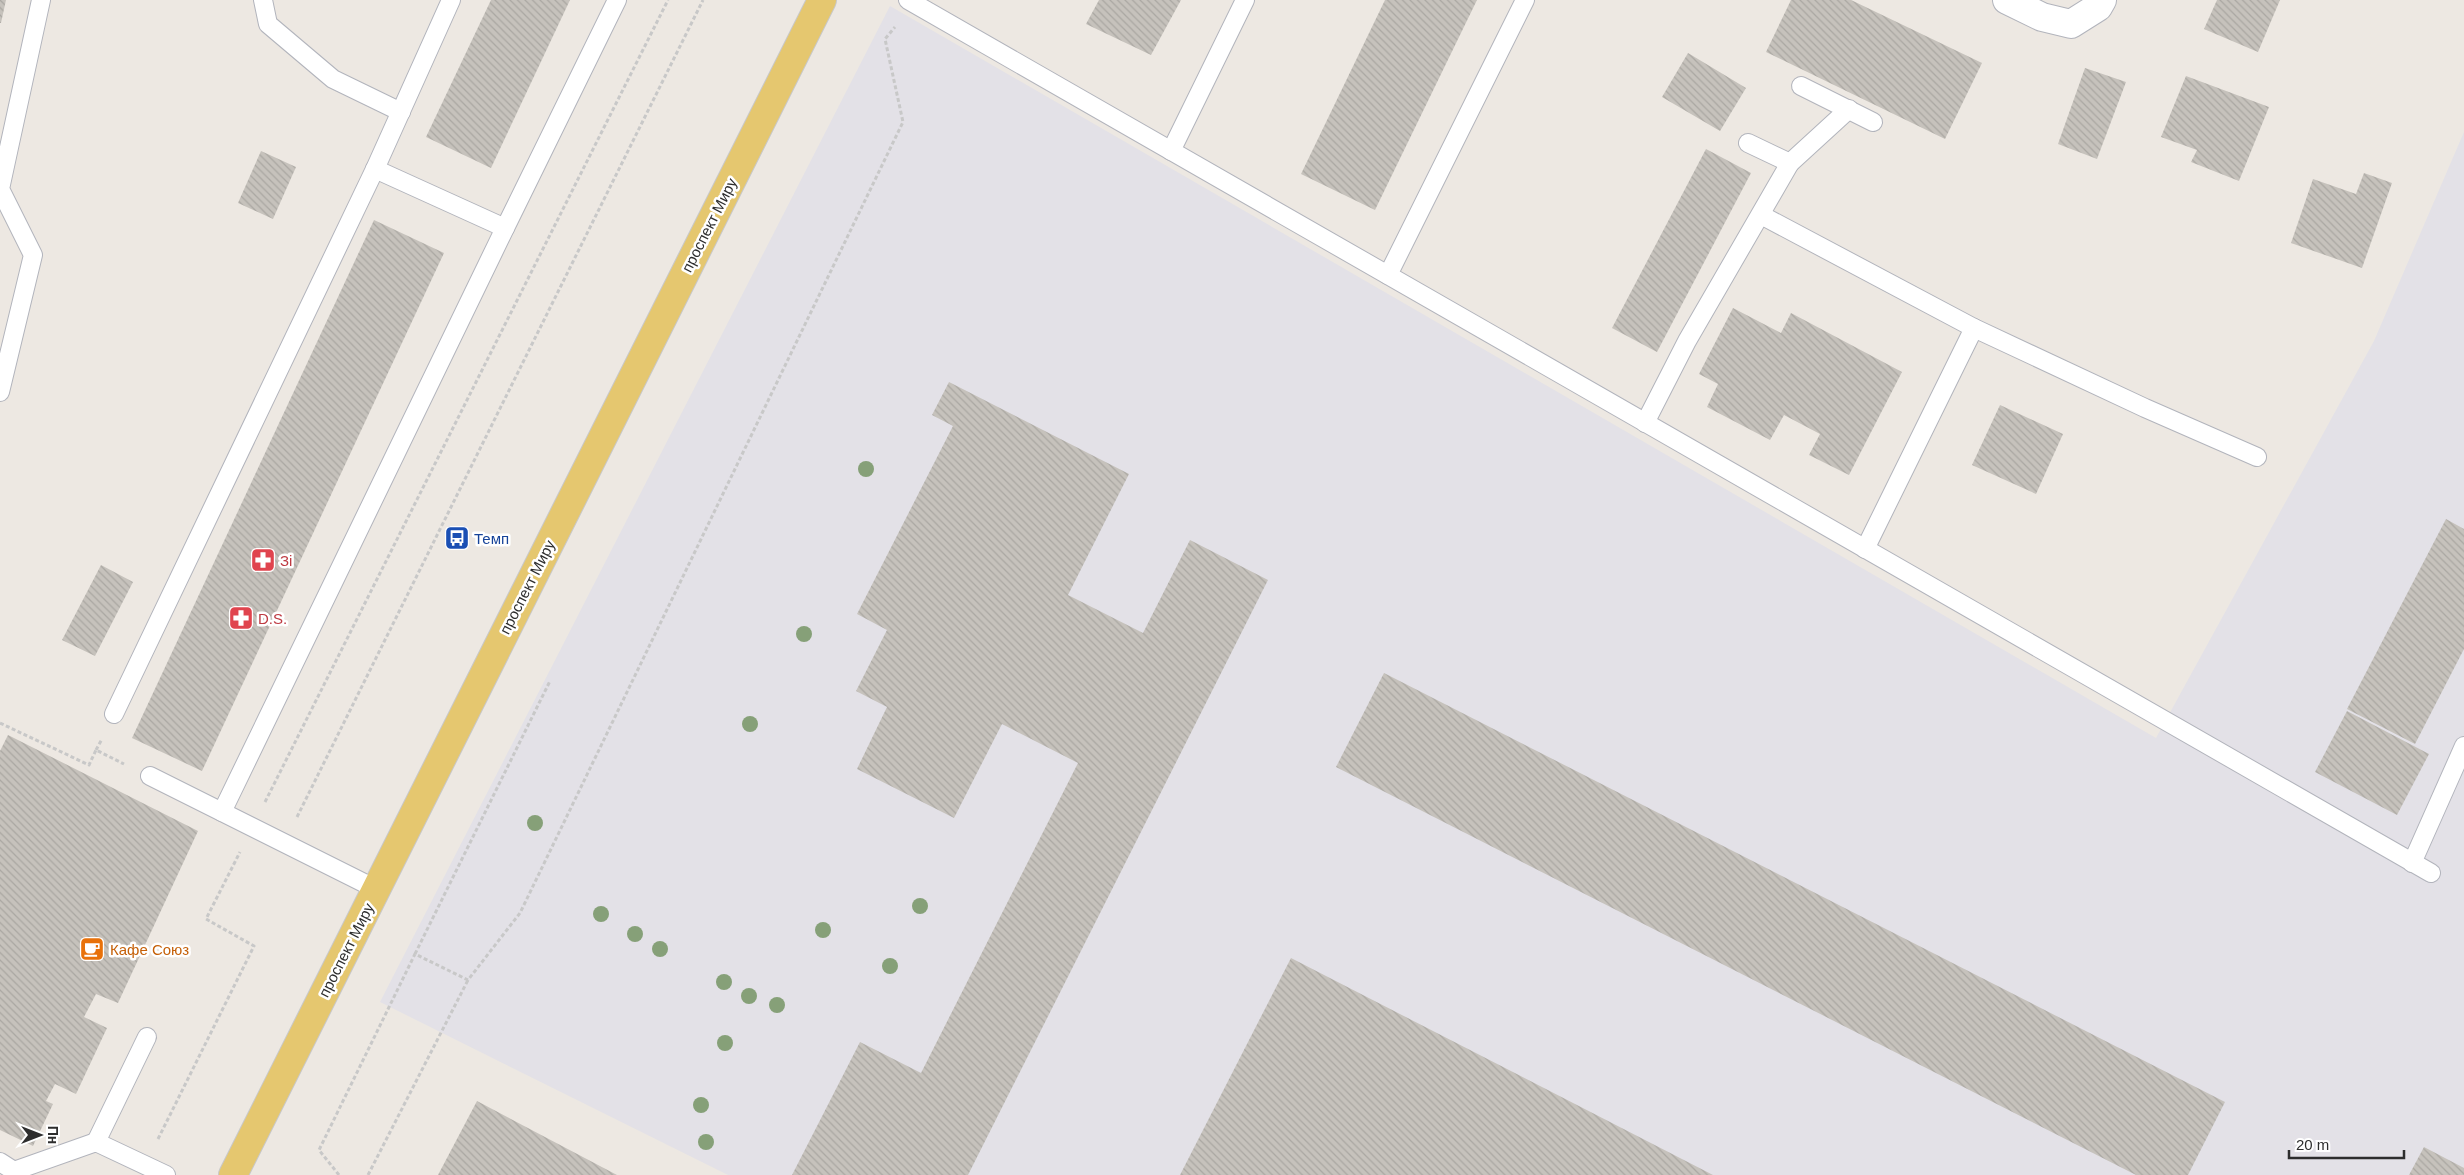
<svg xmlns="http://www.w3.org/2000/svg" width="2464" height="1175" viewBox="0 0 2464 1175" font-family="Helvetica,sans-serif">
<defs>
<pattern id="building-back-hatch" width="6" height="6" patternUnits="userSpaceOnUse" patternTransform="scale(1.25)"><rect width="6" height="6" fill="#c6c2bc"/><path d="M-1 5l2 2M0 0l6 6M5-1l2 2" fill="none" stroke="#aaa7a2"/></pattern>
</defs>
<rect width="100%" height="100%" fill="#ede8e2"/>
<!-- industrial -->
<polygon fill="#e3e1e7" points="890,6 2156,738 2374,341 2464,132 2464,1175 728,1175 380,1002"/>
<!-- building -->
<g fill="url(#building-back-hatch)">
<polygon points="0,0 6,0 1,23 0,23"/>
<polygon points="491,0 570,0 491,168 426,137"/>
<polygon points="1099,0 1181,0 1151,55 1086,24"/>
<polygon points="1385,0 1477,0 1375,210 1301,174"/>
<polygon points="1791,0 1851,0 1982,63 1945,139 1766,52"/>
<polygon points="2217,0 2280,0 2258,52 2204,29"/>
<polygon points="1688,53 1746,88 1720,131 1662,97"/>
<polygon points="2085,68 2126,82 2097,159 2058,144"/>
<polygon points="2186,76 2269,107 2239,181 2191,162 2197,150 2161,137"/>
<polygon points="1706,149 1751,173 1657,352 1612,328"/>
<polygon points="261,151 296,167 273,219 238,203"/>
<polygon points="2364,173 2392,183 2362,268 2291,243 2313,179 2356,194"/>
<polygon points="374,220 444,253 202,771 132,738"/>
<polygon points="1733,308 1781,333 1791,313 1902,372 1849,475 1809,455 1820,434 1784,415 1770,440 1707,407 1718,384 1699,374"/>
<polygon points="949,382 1129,474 1068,595 1143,633 1190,540 1268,580 968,1175 792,1175 860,1042 921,1073 1078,763 1002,724 954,818 857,769 887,707 856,691 887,630 857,614 953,426 932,415"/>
<polygon points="2000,405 2063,434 2036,494 1972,465"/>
<polygon points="2446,519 2464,529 2464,649 2415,744 2347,709"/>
<polygon points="101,565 133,582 95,656 62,640"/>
<polygon points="1384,673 2225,1102 2188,1175 2136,1175 1336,767"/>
<polygon points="2347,711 2429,754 2397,815 2315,772"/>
<polygon points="8,735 198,831 118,1003 96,994 84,1017 107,1028 76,1094 55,1084 46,1101 53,1104 33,1146 0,1130 0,751"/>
<polygon points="1291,958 1713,1175 1180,1175"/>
<polygon points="477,1101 617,1175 438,1175"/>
<polygon points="2424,1147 2464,1168 2464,1175 2409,1175"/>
</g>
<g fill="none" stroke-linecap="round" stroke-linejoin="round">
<defs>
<g id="service">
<polyline points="263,0 268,24 333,79 401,112"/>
<polyline points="908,0 2431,873"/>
<polyline points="1801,86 1873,122"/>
<polyline points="1171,151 1245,0"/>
<polyline points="1790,163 1849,109"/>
<polyline points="1761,215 1974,328 2145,408 2257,457"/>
<polyline points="505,228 617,0"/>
<polyline points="1388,275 1525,0"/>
<polyline points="0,392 33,255 0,189 41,0"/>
<polyline points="1645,423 1687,341 1790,163 1748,143"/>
<polyline points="1865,549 1974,328"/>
<polyline points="114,714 375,169 451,0"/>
<polyline points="150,776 376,889"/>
<polyline points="222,812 505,228 375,169"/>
<polyline points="2412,863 2464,746"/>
<polyline points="96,1142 147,1037"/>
<polyline points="0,1162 14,1171 96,1142 166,1175"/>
</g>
<polyline id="minor" points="2007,0 2042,17 2071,24 2098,7 2102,0"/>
<polyline id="primary" points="233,1175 822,0"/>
</defs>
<!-- service casing -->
<use href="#service" stroke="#b2b4bc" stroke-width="20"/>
<!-- minor casing -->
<use href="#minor" stroke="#b2b4bc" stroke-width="30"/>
<!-- primary casing -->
<use href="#primary" stroke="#c8c8c8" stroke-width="30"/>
<!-- path -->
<g stroke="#c8c8c8" stroke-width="3" stroke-dasharray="4 2.5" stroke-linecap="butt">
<polyline points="0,723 89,765 96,750 124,764"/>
<polyline points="96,750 102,739"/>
<polyline points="265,802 668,0"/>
<polyline points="297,817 703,0"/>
<polyline points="415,954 550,681"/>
<polyline points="158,1139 254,946 206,919 240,852"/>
<polyline points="339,1175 319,1150 415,954 468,980 520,913 903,122 885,39 895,27"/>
<polyline points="368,1175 468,980"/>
</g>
<!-- service -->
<use href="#service" stroke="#fff" stroke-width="18"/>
<!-- minor -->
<use href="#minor" stroke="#fff" stroke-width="28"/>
<!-- primary -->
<use href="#primary" stroke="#e5c76f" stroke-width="28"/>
</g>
<!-- trees -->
<g fill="#86a078">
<circle cx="866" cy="469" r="8"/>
<circle cx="804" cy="634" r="8"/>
<circle cx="750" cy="724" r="8"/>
<circle cx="535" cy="823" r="8"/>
<circle cx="920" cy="906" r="8"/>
<circle cx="601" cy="914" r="8"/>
<circle cx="823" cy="930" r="8"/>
<circle cx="635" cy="934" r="8"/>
<circle cx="660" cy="949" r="8"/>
<circle cx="890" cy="966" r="8"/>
<circle cx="724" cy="982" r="8"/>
<circle cx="749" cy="996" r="8"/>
<circle cx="777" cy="1005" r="8"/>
<circle cx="725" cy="1043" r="8"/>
<circle cx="701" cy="1105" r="8"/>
<circle cx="706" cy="1142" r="8"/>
</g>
<!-- icons -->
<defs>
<symbol id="bus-square" viewBox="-11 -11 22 22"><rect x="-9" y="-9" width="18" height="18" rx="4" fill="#1a4fb4" stroke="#fff"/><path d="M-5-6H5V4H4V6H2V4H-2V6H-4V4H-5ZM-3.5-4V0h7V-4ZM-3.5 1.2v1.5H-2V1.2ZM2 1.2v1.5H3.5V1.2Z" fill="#fff"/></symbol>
<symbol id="pharmacy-square" viewBox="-11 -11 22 22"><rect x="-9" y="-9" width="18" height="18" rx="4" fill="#e0444e" stroke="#fff"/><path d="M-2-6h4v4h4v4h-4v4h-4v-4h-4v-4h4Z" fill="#fff"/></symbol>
<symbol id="cafe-square" viewBox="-11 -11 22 22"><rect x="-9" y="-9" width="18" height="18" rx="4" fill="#e8710a" stroke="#fff"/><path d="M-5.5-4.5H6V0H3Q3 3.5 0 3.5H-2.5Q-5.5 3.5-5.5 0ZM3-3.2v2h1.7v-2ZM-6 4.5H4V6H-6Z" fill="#fff"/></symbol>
</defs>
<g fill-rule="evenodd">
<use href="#bus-square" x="443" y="524" width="28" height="28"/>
<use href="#pharmacy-square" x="249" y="546" width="28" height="28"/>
<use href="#pharmacy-square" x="227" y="604" width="28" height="28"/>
<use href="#cafe-square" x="78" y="935" width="28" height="28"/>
</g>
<g text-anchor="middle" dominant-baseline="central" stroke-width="5" stroke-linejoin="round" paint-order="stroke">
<!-- street labels -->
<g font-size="15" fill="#2d2d2d" stroke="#fff">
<text transform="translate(709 225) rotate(-63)">проспект Миру</text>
<text transform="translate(527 587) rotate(-63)">проспект Миру</text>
<text transform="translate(346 950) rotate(-63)">проспект Миру</text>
</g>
<!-- transit labels -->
<g font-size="15" fill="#164399" stroke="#fff" text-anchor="start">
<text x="474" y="538">Темп</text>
</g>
<!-- health labels -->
<g font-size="15" fill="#be3a42" stroke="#fff" text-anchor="start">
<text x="280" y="560">Зі</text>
<text x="258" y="618">D.S.</text>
</g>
<!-- food labels -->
<g font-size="15" fill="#c56008" stroke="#fff" text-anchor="start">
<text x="110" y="949">Кафе Союз</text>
</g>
</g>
<!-- north arrow -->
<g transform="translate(40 1135) rotate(90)" stroke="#ffffff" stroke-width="4" paint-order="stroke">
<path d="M0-4L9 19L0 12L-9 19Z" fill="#2d2d2d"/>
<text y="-8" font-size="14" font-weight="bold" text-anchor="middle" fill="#2d2d2d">Пн</text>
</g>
<!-- scale -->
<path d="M2289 1150v8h115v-8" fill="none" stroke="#2d2d2d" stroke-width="2.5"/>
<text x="2296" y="1150" font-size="15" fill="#2d2d2d" stroke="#ffffff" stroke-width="4" paint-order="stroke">20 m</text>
</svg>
